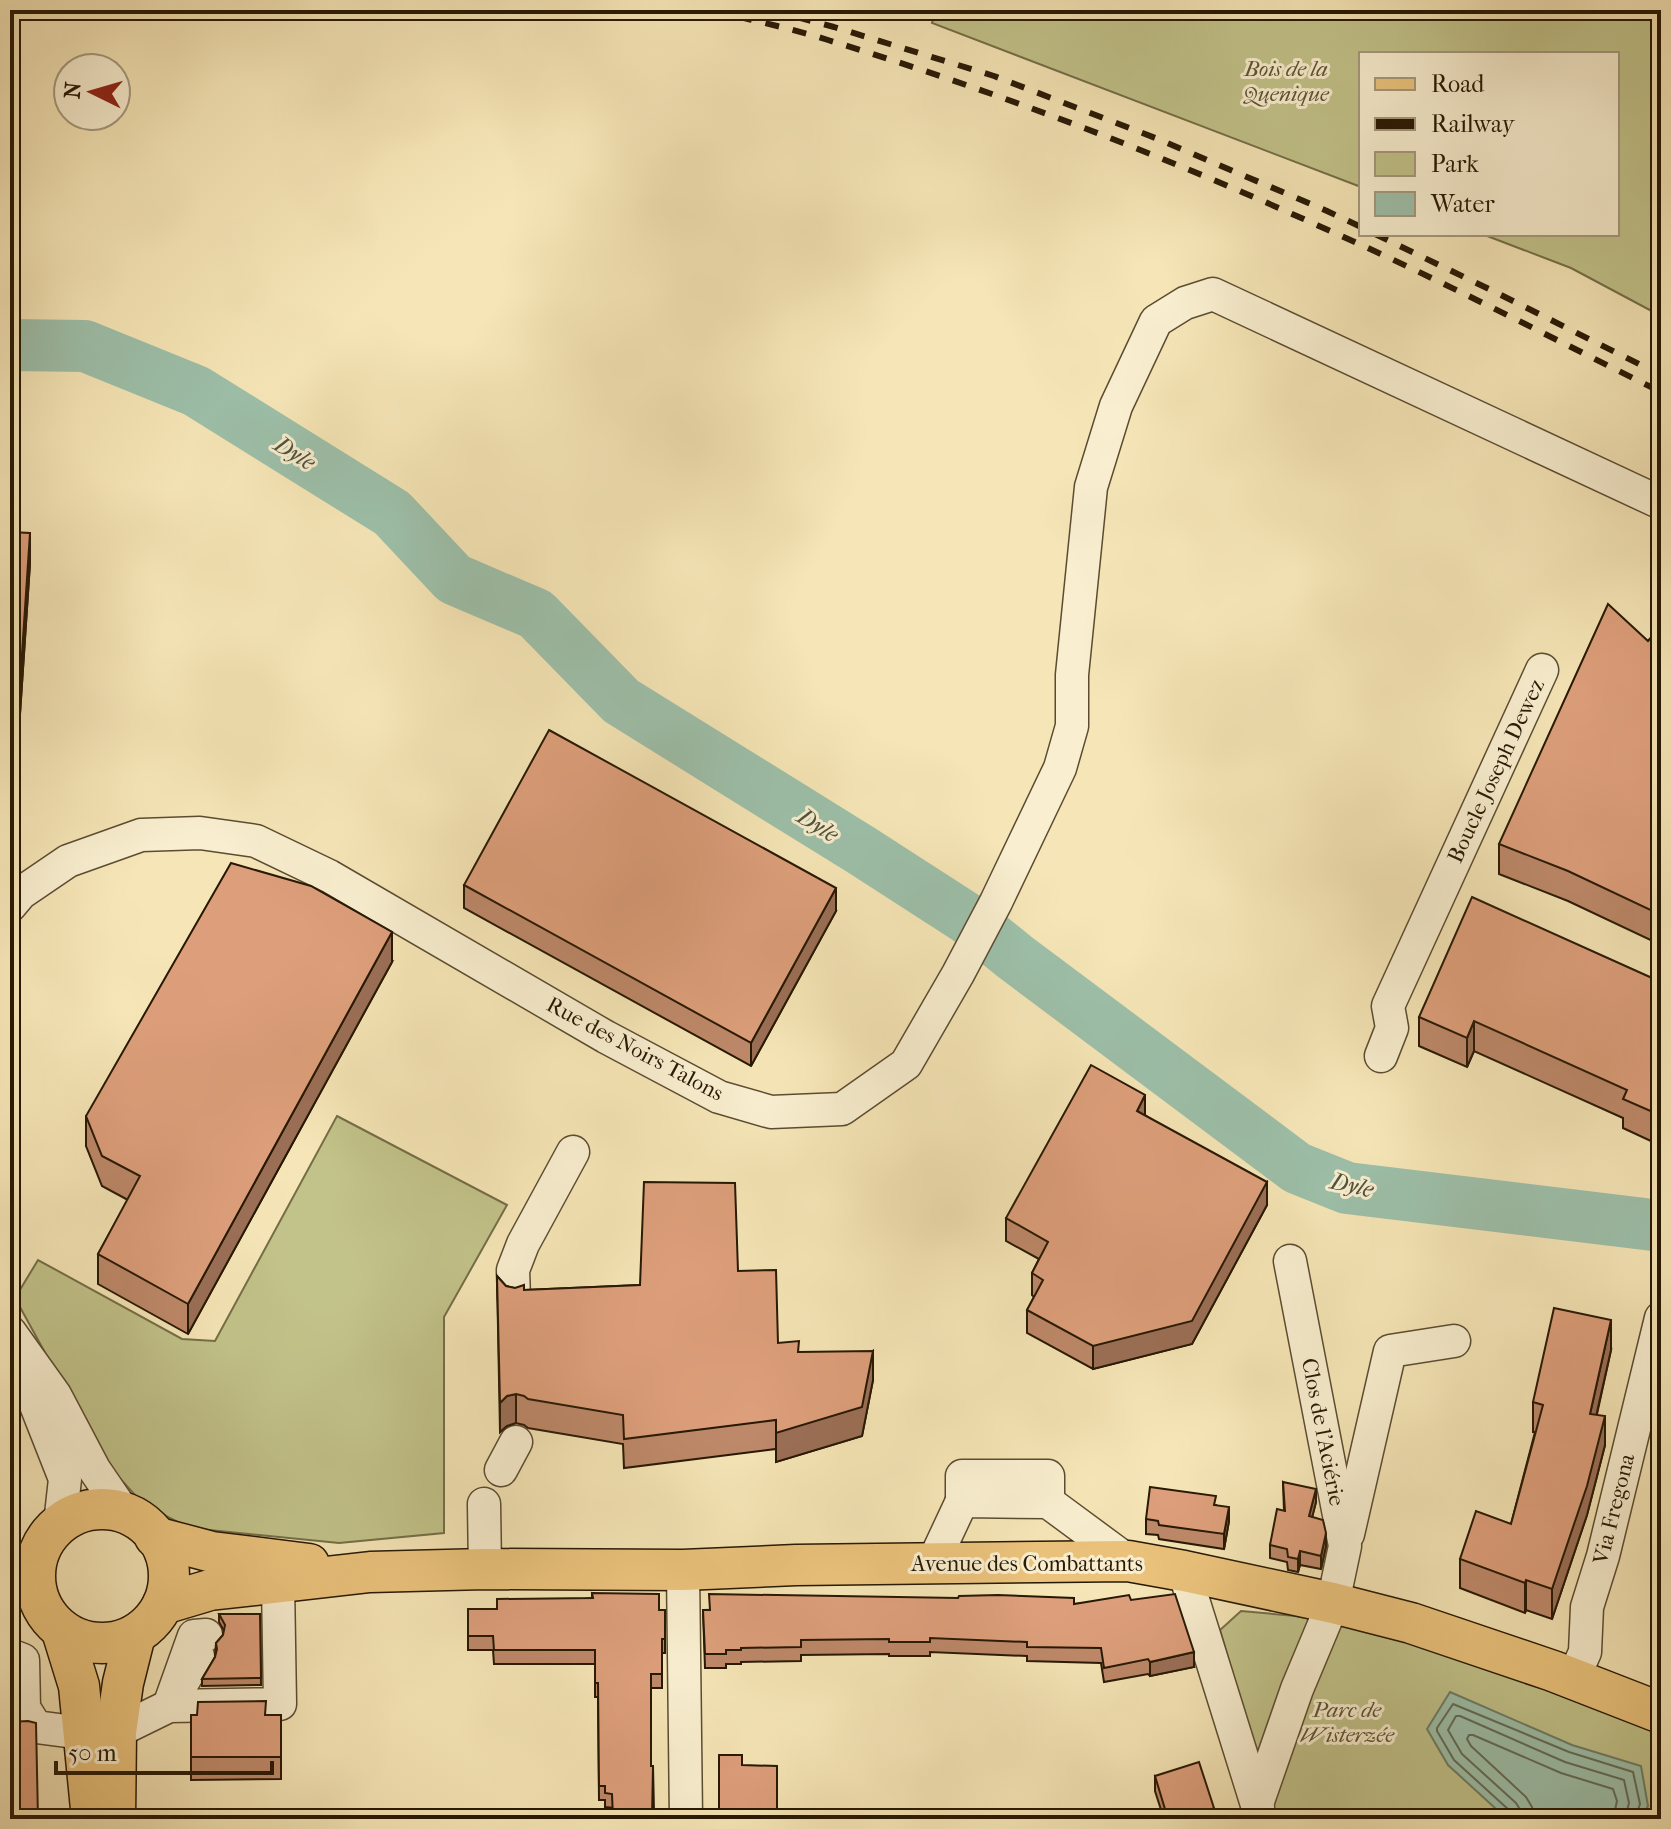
<svg xmlns="http://www.w3.org/2000/svg" width="1671" height="1829" viewBox="0 0 1671 1829" font-family="'IM FELL French Canon',serif">
<rect width="100%" height="100%" fill="#f6e6b7"/>
<filter id="stains"><feTurbulence type="fractalNoise" baseFrequency=".0025" numOctaves="4"/><feColorMatrix values="0 0 0 0 .2 0 0 0 0 .09 0 0 0 0 .02 0 0 0 .5 -.17"/></filter>
<radialGradient id="worn" r=".72"><stop offset=".6" stop-color="#630" stop-opacity="0"/><stop offset="1" stop-color="#630" stop-opacity=".3"/></radialGradient>
<!-- green -->
<g fill="#c2c38a" stroke="#746e47" stroke-width="2">
<polygon points="936,10 1661,10 1661,316 1571,268 1482,234 1617,234 1617,54 1361,54 1361,187 932,23"/>
<polygon points="337,1116 507,1205 444,1317 444,1533 339,1543 190,1528 144,1505 105,1462 15,1298 38,1260 182,1339 215,1341"/>
<polygon points="1241,1611 1296,1616 1408,1636 1661,1733 1661,1819 1275,1819 1220,1630"/>
</g>
<!-- water -->
<polygon fill="#9dc0aa" stroke="#6e7d68" stroke-width="2" points="1450,1692 1572,1745 1641,1766 1648,1806 1641,1819 1507,1819 1448,1765 1427,1729"/>
<g fill="none" stroke-linecap="round" stroke-linejoin="round">
<!-- shore -->
<g stroke="#626c57" stroke-width="2">
<polyline points="1511,1819 1509,1810 1454,1760 1437,1731 1437,1728 1453,1704 1569,1752 1633,1772 1640,1804 1635,1819"/>
<polyline points="1522,1819 1521,1811 1516,1803 1462,1754 1448,1730 1456,1716 1460,1716 1565,1762 1624,1780 1629,1803 1625,1819"/>
<polyline points="1534,1819 1532,1807 1526,1797 1471,1746 1467,1739 1469,1735 1473,1735 1561,1773 1613,1789 1617,1801 1613,1819"/>
</g>
<!-- river -->
<polyline stroke="#9dc0aa" stroke-width="52" points="10,345 85,346 196,391 392,513 454,579 536,614 621,701 861,850 968,919 1015,957 1297,1168 1347,1188 1661,1226"/>
<defs>
<g id="minor">
<polyline points="10,906 21,893 68,861 141,835 200,833 256,841 329,876 606,1037 719,1097 771,1112 842,1109 906,1064 958,974 996,902 1060,768 1072,726 1072,675 1091,487 1116,406 1156,321 1185,303 1213,294 1661,503"/>
<polyline points="1381,1056 1392,1028 1388,1006 1542,670"/>
<polyline points="514,1298 513,1270 523,1244 573,1152"/>
<polyline points="10,1332 55,1395 94,1469 122,1510"/>
<polyline points="26,1380 65,1479 60,1524"/>
<polyline points="501,1470 516,1442"/>
<polyline points="962,1501 962,1476 1048,1476 1048,1502"/>
<polyline points="484,1504 485,1569"/>
<polyline points="1348,1534 1390,1351 1454,1341"/>
<polyline points="933,1563 962,1501 1048,1502 1128,1561"/>
<polyline points="683,1570 686,1819"/>
<polyline points="1184,1571 1258,1808"/>
<polyline points="10,1655 23,1660 24,1708 36,1727 82,1733"/>
<polyline points="198,1656 169,1706 194,1636 206,1635"/>
<polyline points="1573,1679 1585,1652 1587,1607 1603,1556 1661,1318"/>
<polyline points="116,1732 169,1706 280,1704 278,1583"/>
<polyline points="1257,1804 1297,1689 1333,1603 1345,1546 1290,1261"/>
</g>
<g id="major">
<circle cx="102" cy="1576" r="67"/>
<polyline points="155,1537 212,1552 309,1564"/>
<polyline points="163,1604 210,1590 370,1572 485,1569 683,1570 796,1565 1128,1561 1184,1571 1333,1603 1411,1623 1553,1671 1661,1713"/>
<polyline points="62,1631 79,1686 92,1819"/>
<polyline points="115,1819 116,1732 123,1683 135,1635"/>
</g>
</defs>
<!-- minor casing -->
<use href="#minor" stroke="#5b4c31" stroke-width="35"/>
<!-- major casing -->
<use href="#major" stroke="#271804" stroke-width="43"/>
<!-- minor -->
<use href="#minor" stroke="#f9efd0" stroke-width="32"/>
<!-- major -->
<use href="#major" stroke="#ebc37c" stroke-width="40"/>
<!-- rail -->
<g stroke="#271804" stroke-width="6" stroke-dasharray="14 14" stroke-linecap="butt">
<path d="M711,10C750,20 790,28 828,40C995,91 1160,154 1319,226C1435,277 1548,336 1661,392"/>
<polyline points="770,10 834,27 994,76 1158,139 1327,211 1361,227"/>
<polyline points="1375,234 1493,291 1661,375"/>
</g>
</g>
<!-- wall -->
<g fill="#be896a" stroke="#271804" stroke-width="2">
<polygon points="10,532 30,563 11,850 10,850"/>
<polygon points="1661,627 1661,945 1568,901 1499,874 1499,844 1648,641"/>
<polygon points="464,885 836,911 751,1066 464,908"/>
<polygon points="392,962 188,1334 98,1284 98,1254 128,1200 102,1186 86,1146 86,1116"/>
<polygon points="1661,982 1655,1143 1623,1128 1623,1118 1474,1051 1467,1067 1419,1046 1419,1017"/>
<polygon points="1145,1115 1267,1205 1192,1344 1093,1369 1027,1333 1027,1310 1034,1297 1032,1295 1032,1273 1039,1259 1006,1241 1006,1218"/>
<polygon points="738,1271 778,1343 799,1352 873,1380 862,1436 776,1462 776,1449 624,1468 623,1444 528,1428 524,1425 516,1423 507,1426 500,1432 497,1276 506,1286 524,1290 640,1285"/>
<polygon points="1611,1350 1597,1414 1605,1445 1587,1515 1552,1619 1526,1610 1525,1613 1460,1588 1460,1559 1511,1524 1535,1432 1533,1432 1533,1402"/>
<polygon points="1283,1482 1316,1502 1312,1517 1326,1546 1321,1569 1300,1565 1298,1572 1288,1570 1287,1562 1270,1558 1270,1545 1284,1511"/>
<polygon points="1216,1505 1229,1521 1224,1549 1159,1539 1158,1535 1146,1534 1146,1519"/>
<polygon points="592,1593 659,1610 665,1610 665,1653 662,1653 662,1688 651,1688 651,1766 653,1766 654,1812 605,1807 605,1800 599,1800 598,1697 595,1697 595,1664 494,1664 493,1650 468,1650 468,1609 497,1609 592,1598"/>
<polygon points="1131,1600 1194,1667 1150,1676 1148,1674 1104,1682 1101,1663 1027,1661 1027,1656 930,1652 930,1656 889,1656 889,1654 801,1655 801,1661 741,1662 741,1664 726,1664 726,1668 705,1668 703,1610 1074,1604"/>
<polygon points="219,1614 260,1614 261,1685 202,1686 202,1679 215,1657 216,1643 223,1635 224,1631 219,1622"/>
<polygon points="191,1715 281,1715 281,1779 191,1780"/>
<polygon points="1155,1776 1214,1814 1215,1819 1164,1819 1155,1791"/>
</g>
<!-- shaded-wall -->
<g fill="#9b6f56" stroke="#271804" stroke-width="2">
<polygon points="30,533 30,563 11,850 11,820"/>
<polygon points="836,888 836,911 751,1066 751,1043"/>
<polygon points="392,932 392,962 188,1334 188,1304"/>
<polygon points="1661,986 1661,1015 1655,999"/>
<polygon points="1474,1021 1474,1051 1467,1067 1467,1038"/>
<polygon points="1145,1095 1145,1118 1137,1111"/>
<polygon points="1661,1101 1661,1131 1655,1143 1655,1113"/>
<polygon points="1267,1182 1267,1205 1192,1344 1093,1369 1093,1346"/>
<polygon points="1611,1320 1611,1350 1590,1443 1590,1414"/>
<polygon points="873,1351 873,1380 862,1436 776,1462 776,1433"/>
<polygon points="516,1394 516,1423 507,1426 500,1432 500,1403 507,1396"/>
<polygon points="1605,1416 1605,1445 1587,1515 1552,1619 1552,1589"/>
<polygon points="1316,1489 1316,1502 1309,1530 1309,1516"/>
<polygon points="1229,1507 1229,1521 1224,1549 1224,1534"/>
<polygon points="1326,1533 1326,1546 1321,1569 1321,1556"/>
<polygon points="1300,1551 1300,1565 1298,1572 1298,1559"/>
<polygon points="1526,1580 1526,1610 1525,1613 1525,1583"/>
<polygon points="1194,1652 1194,1667 1150,1676 1150,1662"/>
</g>
<!-- building -->
<g fill="#dd9f7b" stroke="#271804" stroke-width="2">
<polygon points="10,532 30,533 11,820 10,820"/>
<polygon points="1608,604 1648,641 1661,627 1661,915 1568,871 1499,844"/>
<polygon points="549,730 836,888 751,1043 464,885"/>
<polygon points="231,863 311,886 392,932 188,1304 98,1254 140,1176 102,1156 86,1116"/>
<polygon points="1472,897 1661,982 1661,986 1655,999 1661,1002 1661,1101 1655,1113 1623,1099 1627,1090 1474,1021 1467,1038 1419,1017"/>
<polygon points="1091,1065 1145,1095 1137,1111 1267,1182 1192,1321 1093,1346 1027,1310 1043,1280 1032,1273 1048,1242 1006,1218"/>
<polygon points="644,1182 735,1183 738,1271 776,1270 778,1343 799,1341 798,1352 873,1351 862,1407 776,1433 776,1420 624,1439 623,1415 528,1399 524,1396 516,1394 507,1396 500,1403 497,1276 506,1286 515,1288 524,1285 524,1290 640,1285"/>
<polygon points="1554,1308 1611,1320 1590,1414 1605,1416 1587,1486 1552,1589 1526,1580 1525,1583 1460,1559 1476,1511 1511,1524 1543,1405 1533,1402"/>
<polygon points="1283,1482 1316,1489 1309,1516 1323,1520 1326,1533 1321,1556 1300,1551 1298,1559 1288,1557 1287,1549 1270,1545 1277,1509 1285,1511"/>
<polygon points="1150,1487 1216,1496 1214,1505 1229,1507 1224,1534 1159,1525 1158,1521 1146,1519"/>
<polygon points="592,1593 659,1594 659,1610 665,1610 665,1639 662,1639 662,1674 651,1674 651,1766 653,1766 652,1819 613,1819 612,1794 605,1793 605,1786 599,1786 598,1683 595,1683 595,1650 494,1650 493,1636 468,1636 468,1609 497,1609 497,1599 593,1598"/>
<polygon points="709,1594 958,1598 959,1596 998,1595 1074,1598 1074,1604 1129,1595 1131,1600 1175,1594 1194,1652 1150,1662 1148,1659 1104,1668 1101,1648 1027,1647 1027,1642 930,1638 930,1642 889,1642 889,1639 801,1640 801,1647 741,1648 741,1650 726,1650 726,1654 705,1654 703,1610 710,1610"/>
<polygon points="219,1614 260,1614 261,1678 202,1679 215,1657 217,1649 216,1643 223,1635 225,1625"/>
<polygon points="266,1701 265,1715 281,1715 281,1757 191,1757 191,1715 197,1715 198,1702"/>
<polygon points="28,1721 36,1723 38,1819 10,1819 10,1722"/>
<polygon points="719,1755 742,1755 742,1765 777,1766 777,1819 719,1819"/>
<polygon points="1199,1762 1214,1808 1212,1809 1215,1819 1168,1819 1155,1776"/>
<polygon points="225,1817 225,1819 180,1819"/>
</g>
<g text-anchor="middle" dominant-baseline="central" stroke-width="6" stroke-linejoin="round" paint-order="stroke">
<!-- park labels -->
<g font-size="22" font-style="italic" fill="#5d5433" stroke="#f9efd0">
<text x="1286" y="69">Bois de la<tspan x="1286" dy="25">Quenique</tspan></text>
<text x="1347" y="1710">Parc de<tspan x="1347" dy="25">Wisterzée</tspan></text>
</g>
<!-- street labels -->
<g font-size="22" fill="#271804" stroke="#f9efd0">
<text transform="translate(1496 771) rotate(-65)">Boucle Joseph Dewez</text>
<text transform="translate(635 1049) rotate(28)">Rue des Noirs Talons</text>
<text transform="translate(1323 1432) rotate(79)">Clos de l'Aciérie</text>
<text transform="translate(1614 1509) rotate(-76)">Via Fregona</text>
<text x="1027" y="1564">Avenue des Combattants</text>
</g>
<!-- water labels -->
<g font-size="24" font-style="italic" fill="#50533e" stroke="#f9efd0">
<text transform="translate(295 453) rotate(32)">Dyle</text>
<text transform="translate(818 825) rotate(32)">Dyle</text>
<text transform="translate(1352 1185) rotate(13)">Dyle</text>
</g>
</g>
<!-- margin -->
<rect width="1671" height="1829" fill="none" stroke="#f6e6b7" stroke-width="40"/>
<rect x="12" y="12" width="1647" height="1805" fill="none" stroke="#271804" stroke-width="4"/>
<rect x="20" y="20" width="1631" height="1789" fill="none" stroke="#271804" stroke-width="2"/>
<!-- legend -->
<rect x="1359" y="52" width="260" height="184" fill="#f9efd0" stroke="#a5997e" stroke-width="2"/>
<rect x="1375" y="78" width="40" height="12" fill="#ebc37c" stroke="#a5997e" stroke-width="2"/>
<text x="1431" y="92" font-size="24" fill="#271804">Road</text>
<rect x="1375" y="118" width="40" height="12" fill="#271804" stroke="#a5997e" stroke-width="2"/>
<text x="1431" y="132" font-size="24" fill="#271804">Railway</text>
<rect x="1375" y="152" width="40" height="24" fill="#c2c38a" stroke="#a5997e" stroke-width="2"/>
<text x="1431" y="172" font-size="24" fill="#271804">Park</text>
<rect x="1375" y="192" width="40" height="24" fill="#9dc0aa" stroke="#a5997e" stroke-width="2"/>
<text x="1431" y="212" font-size="24" fill="#271804">Water</text>
<!-- north arrow -->
<g transform="translate(92 92) rotate(275)"><circle r="38" fill="#f9efd0" stroke="#a5997e" stroke-width="2"/>
<path d="M0-6L14 30L0 20L-14 30Z" fill="#8f2418"/>
<text y="-12" font-size="22" font-weight="bold" text-anchor="middle" fill="#271804">N</text>
</g>
<!-- scale -->
<path d="M56 1761v12h216v-12" fill="none" stroke="#271804" stroke-width="4"/>
<text x="68" y="1761" font-size="24" fill="#271804" stroke="#f9efd0" stroke-width="6" paint-order="stroke">50 m</text>
<rect width="100%" height="100%" filter="url(#stains)"/>
<rect width="100%" height="100%" fill="url(#worn)"/>
</svg>
